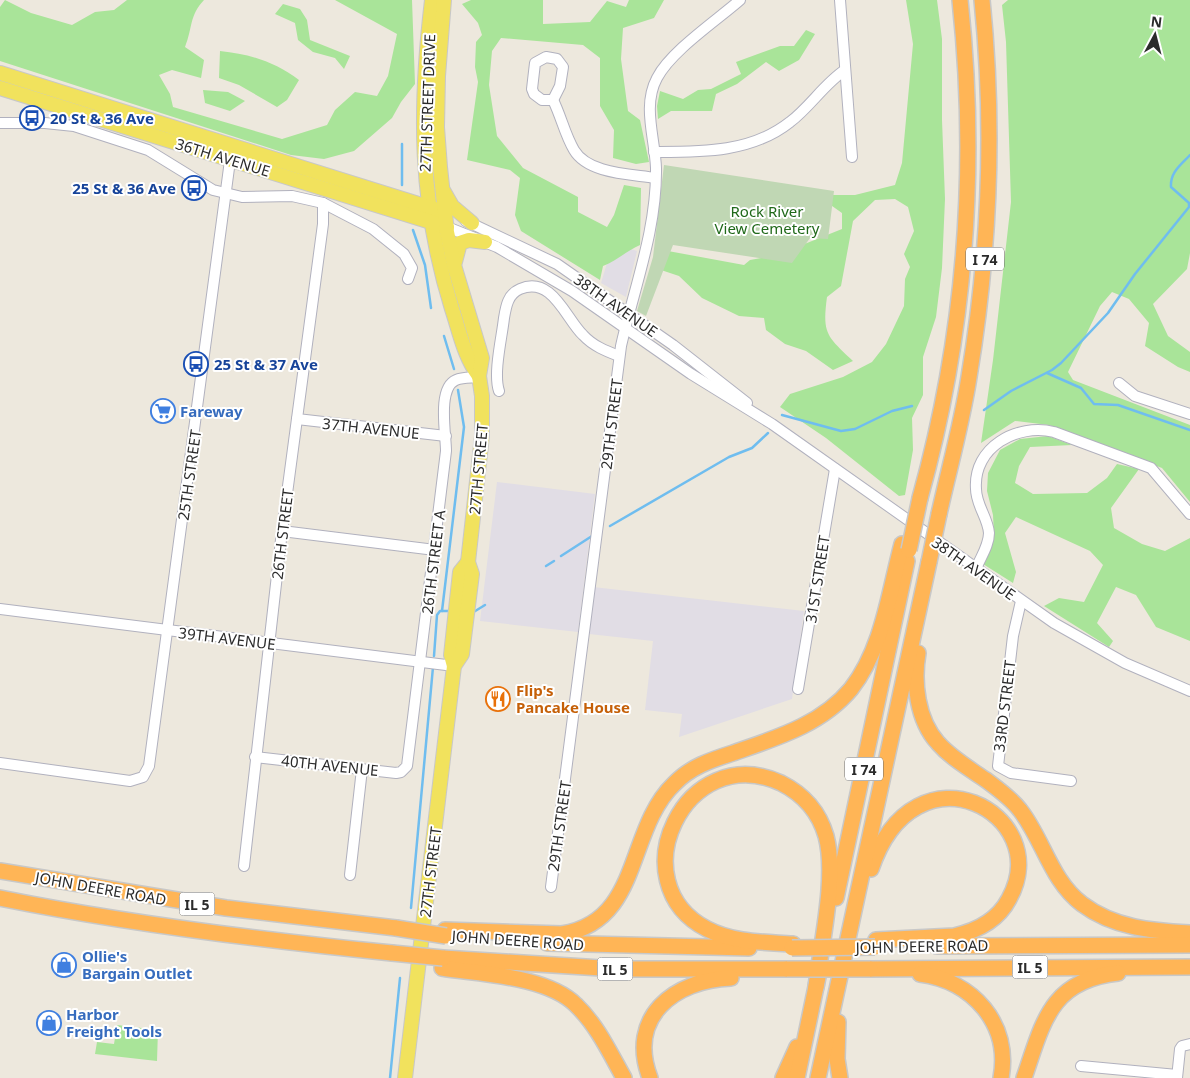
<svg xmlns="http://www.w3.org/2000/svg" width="1190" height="1078" viewBox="0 0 1190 1078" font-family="'Noto Sans',sans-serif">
<rect width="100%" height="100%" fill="#ede8dd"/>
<!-- industrial -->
<g fill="#e1dde5">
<polygon points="613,243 637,251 626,297 601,283"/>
<polygon points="497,482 595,494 578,632 480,621"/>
<polygon points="593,587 804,611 792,699 679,737 682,714 645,710 653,641 589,634"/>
</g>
<!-- green -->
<g fill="#a9e499">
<path d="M5,0L31,13L72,25L95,12L114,10L127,0H204C189,16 193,27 185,47L204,60L201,78L172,70L159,75L170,94L173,107L282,139L327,125L335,110L355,92L377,96L388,76L397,34L335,0H412L415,84L401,102L392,118L354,151L324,159L291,155L0,61V7Z"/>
<path d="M471,0H543V24L590,22L607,1L626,7L629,0H664L654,18L623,28L621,59L628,111L640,120L649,162L636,164L613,158L614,130L600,106V58L583,45L501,38L492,51L489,85L497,136L523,168L578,197V212L607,227L614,215L624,185L641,188L640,245C626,251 617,261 603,266L600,280L521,231L515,215L520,178L510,170L467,160L478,82L475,67L476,42L482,35L478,23L462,4Z"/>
<path d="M906,0H937L942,39V120L945,199L942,268L936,317L923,357V395L912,418L913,450L905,495L899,496L826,438L780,407L790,394L843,377L872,362L886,344L904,306L905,279L910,267L904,254L914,231L908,207L895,199L875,200L853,221L841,286L827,297C822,334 827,336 853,361L833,370L806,351L785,344L766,330L764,318L739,316L702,298L679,276L661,270L668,251L744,265L750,260L777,255L842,229V213L825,201L828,195H855L895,185L902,163L913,44Z"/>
<polygon points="1008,0 1190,0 1190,253 1187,269 1153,304 1168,336 1190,352 1190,372 1178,367 1145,346 1149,323 1129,299 1112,292 1100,306 1068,372 1073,380 1190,425 1190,502 1162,468 1049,425 1015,421 981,443 993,360 1011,202 1006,42 1002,5"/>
<polygon points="283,4 300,9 307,20 310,40 350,56 344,69 335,58 313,52 298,40 295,23 275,14"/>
<polygon points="806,30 815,34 799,60 779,71 766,62 737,84 716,94 712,111 671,111 658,119 657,106 660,91 683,99 698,90 711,89 741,74 736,62 780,46 794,46"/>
<path d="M220,51C250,54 275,62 299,80L287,100L277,107L239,85L219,78Z"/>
<polygon points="203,90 228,92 245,101 230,111 205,103"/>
<polygon points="1048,436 1072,445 1030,447 1019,466 1015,483 1033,494 1087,493 1107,478 1117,464 1139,469 1111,508 1114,528 1142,544 1165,551 1190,538 1190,641 1156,627 1136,595 1116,587 1097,623 1113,641 1109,647 1044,606 1059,598 1084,602 1103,565 1090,551 1016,517 1005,533 1016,572 1013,583 983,564 994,535 993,515 987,491 988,473 1000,450 1020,439"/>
<polygon points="117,1025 158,1030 157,1061 95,1054 97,1042 114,1044"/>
</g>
<!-- cemetery -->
<polygon fill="#c0d7b4" points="664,165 834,191 828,239 810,238 792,263 673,245 646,316 637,311 653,257"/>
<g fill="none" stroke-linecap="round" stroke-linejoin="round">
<!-- stream -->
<g stroke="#6fbdef" stroke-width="2.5">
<polyline points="402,185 402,144"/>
<polyline points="413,230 425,265 431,308"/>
<polyline points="444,336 454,369"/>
<polyline points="1047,373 1081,388 1094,404 1118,405 1190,430"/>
<path d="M984,410L1011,391L1052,370L1061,363L1108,313L1135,274L1189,207V203L1171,187C1170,172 1181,165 1190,155"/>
<polyline points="782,415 841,431 855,429 892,411 912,406"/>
<polyline points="610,526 729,457 752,448 768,433"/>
<polyline points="561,556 592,536"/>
<polyline points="546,566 554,561"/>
<polyline points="442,611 464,427 458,390"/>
<polyline points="472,613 485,605"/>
<polyline points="434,656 437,615 440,611 449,611"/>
<polyline points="411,908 433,667"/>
<polyline points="390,1078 400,978"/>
</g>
<defs>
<g id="minor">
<polyline points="840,0 852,157"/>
<polygon points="546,57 557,59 563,67 560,86 553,100 542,100 534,94 532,89 535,63"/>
<path d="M553,100C561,116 565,135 574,150C588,174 631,174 655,178"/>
<polyline points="0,123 45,123 74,126 148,150 213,190 242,197 292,196 323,203 373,229 404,254 412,268 408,279"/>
<path d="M654,152C701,152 751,153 790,122C810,107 824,84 845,70"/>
<polyline points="466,221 557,264 673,345 747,403"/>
<polyline points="447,227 497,247 572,291 691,374 772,424 1054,623 1125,663 1190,691"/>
<polyline points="1119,383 1135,396 1190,414"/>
<path d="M499,391C493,373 502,337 504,318C506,306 508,294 520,289C552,275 566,319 583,335C593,346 606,351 619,356"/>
<polyline points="297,419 446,436"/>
<polyline points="282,531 435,550"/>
<path d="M976,569C980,558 989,546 989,533C988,518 976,505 976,489C973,447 1017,423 1054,432L1151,468L1190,514"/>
<polyline points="1021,601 1013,636 998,766 1011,773 1071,781"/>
<polyline points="0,609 454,666"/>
<polyline points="798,689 835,469"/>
<path d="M255,757L396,773L401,772L407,766L446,451C446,434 437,388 456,380C463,377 472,378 479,377"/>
<polyline points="0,763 130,781 143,777 149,766 231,153"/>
<polyline points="244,866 282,531 323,224 323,203"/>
<polyline points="350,875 362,769"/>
<path d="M551,887L621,346C634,288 657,229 656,168C655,138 642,106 657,78C671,51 716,21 740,0"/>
<polyline points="1081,1066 1177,1075"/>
<polyline points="1177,1078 1180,1049 1182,1046 1190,1044"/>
</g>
<g id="major">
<path d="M432,0C419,110 419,203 452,309C460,333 464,356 479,376"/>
<polyline points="0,73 444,212"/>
<polyline points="0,88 447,227"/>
<polyline points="444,192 452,206 472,223"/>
<polyline points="455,262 460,243 469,240 485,242"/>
<polyline points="454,666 451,655 460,572 468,562"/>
<polyline points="405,1078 454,666 462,654 472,574 468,562 482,436 482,396 479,376 482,358 454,265 447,232 440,167 437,127 438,76 444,0"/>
</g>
<g id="highway">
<path d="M920,498C965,336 978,168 960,0"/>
<path d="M939,514C949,469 962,423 969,377C990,250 995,128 982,0"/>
<path d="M918,653C913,682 917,720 938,743C951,758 970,769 986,780C998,789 1011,798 1020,810C1043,839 1051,881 1082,904C1114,928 1152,931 1190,933"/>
<path d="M871,869C915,738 1056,814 1009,899C998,920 977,931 954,936L876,940"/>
<polyline points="0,871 226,908 396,928"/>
<path d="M0,898C129,924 261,940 392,953"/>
<polyline points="836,898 907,561"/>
<path d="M445,930L562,934C642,921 626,830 674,784C690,767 711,760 733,753C776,738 821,725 851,689C883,648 889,592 902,544"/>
<polyline points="547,943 749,948"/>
<path d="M793,944C764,942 734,943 707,929C618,883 685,739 781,783C803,794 819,812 826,836C837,877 821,944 816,987"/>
<polyline points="937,946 1190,945"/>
<polyline points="443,958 617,969 787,969"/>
<path d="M442,968C480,974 547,976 576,1005C597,1025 610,1053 624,1078"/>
<polyline points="870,969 1190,967"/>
<path d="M920,974C973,981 1011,1024 1001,1078"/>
<polyline points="838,1022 837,1059 840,1078"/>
<path d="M650,1078C627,1017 674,980 731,978"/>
<polyline points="783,1078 797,1047"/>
<polyline points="797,1078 818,977"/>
<polyline points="818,1078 929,562"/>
<path d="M1024,1078C1043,1023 1050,980 1118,973"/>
</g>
</defs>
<!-- minor casing -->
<use href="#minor" stroke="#b1b1be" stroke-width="12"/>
<!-- major casing -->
<use href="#major" stroke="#c8c8c8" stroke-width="16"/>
<!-- highway casing -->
<use href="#highway" stroke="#c8c8c8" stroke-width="18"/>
<!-- minor -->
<use href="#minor" stroke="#fff" stroke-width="10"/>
<!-- major -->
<use href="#major" stroke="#f1e25d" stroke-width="14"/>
<!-- highway -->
<use href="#highway" stroke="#ffb556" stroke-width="15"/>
<defs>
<g id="highway-bridge">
<polyline points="909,550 920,498"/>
<polyline points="929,562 939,514"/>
<polyline points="396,928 446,936"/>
<polyline points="792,948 875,947"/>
<polyline points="392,953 443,958"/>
<polyline points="787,969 870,969"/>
</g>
</defs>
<!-- highway-bridge casing -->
<use href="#highway-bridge" stroke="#c8c8c8" stroke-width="18" stroke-linecap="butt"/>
<!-- highway-bridge -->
<use href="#highway-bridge" stroke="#ffb556" stroke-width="15"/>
</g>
<!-- icons -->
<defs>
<symbol id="bus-ring" viewBox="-11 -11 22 22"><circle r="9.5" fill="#fff" stroke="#1a4fb4" stroke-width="1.5"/><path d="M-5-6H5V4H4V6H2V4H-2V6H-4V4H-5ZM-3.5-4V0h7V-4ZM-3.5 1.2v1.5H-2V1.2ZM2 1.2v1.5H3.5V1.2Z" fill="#1a4fb4"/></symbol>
<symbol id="supermarket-ring" viewBox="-11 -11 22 22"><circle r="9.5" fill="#fff" stroke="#3f7fe0" stroke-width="1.5"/><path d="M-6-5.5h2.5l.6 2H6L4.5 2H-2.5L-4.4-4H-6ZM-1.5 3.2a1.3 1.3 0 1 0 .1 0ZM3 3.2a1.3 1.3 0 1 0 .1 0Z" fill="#3f7fe0"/></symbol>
<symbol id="restaurant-ring" viewBox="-11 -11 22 22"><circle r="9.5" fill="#fff" stroke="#e8710a" stroke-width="1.5"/><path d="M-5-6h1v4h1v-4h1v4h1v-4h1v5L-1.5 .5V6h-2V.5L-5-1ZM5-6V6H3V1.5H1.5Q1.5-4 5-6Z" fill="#e8710a"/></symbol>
<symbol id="shop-ring" viewBox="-11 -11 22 22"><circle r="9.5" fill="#fff" stroke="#3f7fe0" stroke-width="1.5"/><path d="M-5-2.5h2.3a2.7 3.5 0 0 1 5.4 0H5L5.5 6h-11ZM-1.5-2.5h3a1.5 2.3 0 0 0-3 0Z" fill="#3f7fe0"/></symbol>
</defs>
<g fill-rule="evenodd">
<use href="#bus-ring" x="18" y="104" width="28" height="28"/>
<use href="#bus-ring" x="180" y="174" width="28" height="28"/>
<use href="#bus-ring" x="182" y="350" width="28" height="28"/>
<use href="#supermarket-ring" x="149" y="397" width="28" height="28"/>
<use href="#restaurant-ring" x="484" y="685" width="28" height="28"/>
<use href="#shop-ring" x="50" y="951" width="28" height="28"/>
<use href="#shop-ring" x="35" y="1009" width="28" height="28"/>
</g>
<g text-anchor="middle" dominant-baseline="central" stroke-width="4" stroke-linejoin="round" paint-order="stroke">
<!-- shield labels -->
<g fill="#fff" stroke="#6b6b6b" stroke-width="1">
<rect x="966" y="247.5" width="38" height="23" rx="4"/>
<rect x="845" y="757.5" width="38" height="23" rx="4"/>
<rect x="179.5" y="892.5" width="35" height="23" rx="4"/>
<rect x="1012.5" y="955.5" width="35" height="23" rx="4"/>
<rect x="597.5" y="957.5" width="35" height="23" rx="4"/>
</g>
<g font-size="14" font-weight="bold" fill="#2b2b2b">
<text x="985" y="259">I 74</text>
<text x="864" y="769">I 74</text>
<text x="197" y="904">IL 5</text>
<text x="1030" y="967">IL 5</text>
<text x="615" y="969">IL 5</text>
</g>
<!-- street labels -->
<g font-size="15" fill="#2b2b2b" stroke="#fff">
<text transform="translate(427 103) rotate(-88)">27TH STREET DRIVE</text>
<text transform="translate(223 157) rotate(17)">36TH AVENUE</text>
<text transform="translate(616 305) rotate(35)">38TH AVENUE</text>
<text transform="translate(611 424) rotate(-83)">29TH STREET</text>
<text transform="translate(371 428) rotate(6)">37TH AVENUE</text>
<text transform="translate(478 469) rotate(-85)">27TH STREET</text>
<text transform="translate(189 475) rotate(-82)">25TH STREET</text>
<text transform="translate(282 534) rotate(-83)">26TH STREET</text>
<text transform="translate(433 562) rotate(-83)">26TH STREET A</text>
<text transform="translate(974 568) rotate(35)">38TH AVENUE</text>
<text transform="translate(817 579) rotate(-81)">31ST STREET</text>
<text transform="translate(227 638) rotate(7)">39TH AVENUE</text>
<text transform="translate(1004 706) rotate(-83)">33RD STREET</text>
<text transform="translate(330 765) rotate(6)">40TH AVENUE</text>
<text transform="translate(559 826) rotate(-82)">29TH STREET</text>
<text transform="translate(430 872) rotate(-83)">27TH STREET</text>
<text transform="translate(101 888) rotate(10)">JOHN DEERE ROAD</text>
<text transform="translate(518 940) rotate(4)">JOHN DEERE ROAD</text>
<text transform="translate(922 946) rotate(-1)">JOHN DEERE ROAD</text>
</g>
<!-- transit labels -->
<g font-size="15" font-weight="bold" fill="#164399" stroke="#fff" text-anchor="start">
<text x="50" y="118">20 St &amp; 36 Ave</text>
<text x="176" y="188" text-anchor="end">25 St &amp; 36 Ave</text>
<text x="214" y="364">25 St &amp; 37 Ave</text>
</g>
<!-- park labels -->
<g font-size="15" fill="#20691a" stroke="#fff">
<text x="767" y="211">Rock River<tspan x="767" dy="17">View Cemetery</tspan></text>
</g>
<!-- shop labels -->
<g font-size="15" font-weight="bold" fill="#366cbe" stroke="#fff" text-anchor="start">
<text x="180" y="411">Fareway</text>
<text x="82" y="956">Ollie's<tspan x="82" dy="17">Bargain Outlet</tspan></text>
<text x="66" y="1014">Harbor<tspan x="66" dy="17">Freight Tools</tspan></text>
</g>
<!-- food labels -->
<g font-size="15" font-weight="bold" fill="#c56008" stroke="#fff" text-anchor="start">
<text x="516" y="690">Flip's<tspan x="516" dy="17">Pancake House</tspan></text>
</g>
</g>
<!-- north arrow -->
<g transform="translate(1155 35) rotate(7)" stroke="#ffffff" stroke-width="4" paint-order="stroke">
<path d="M0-4L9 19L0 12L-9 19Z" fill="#2b2b2b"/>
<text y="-8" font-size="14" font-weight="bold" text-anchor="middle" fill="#2b2b2b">N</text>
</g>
</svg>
